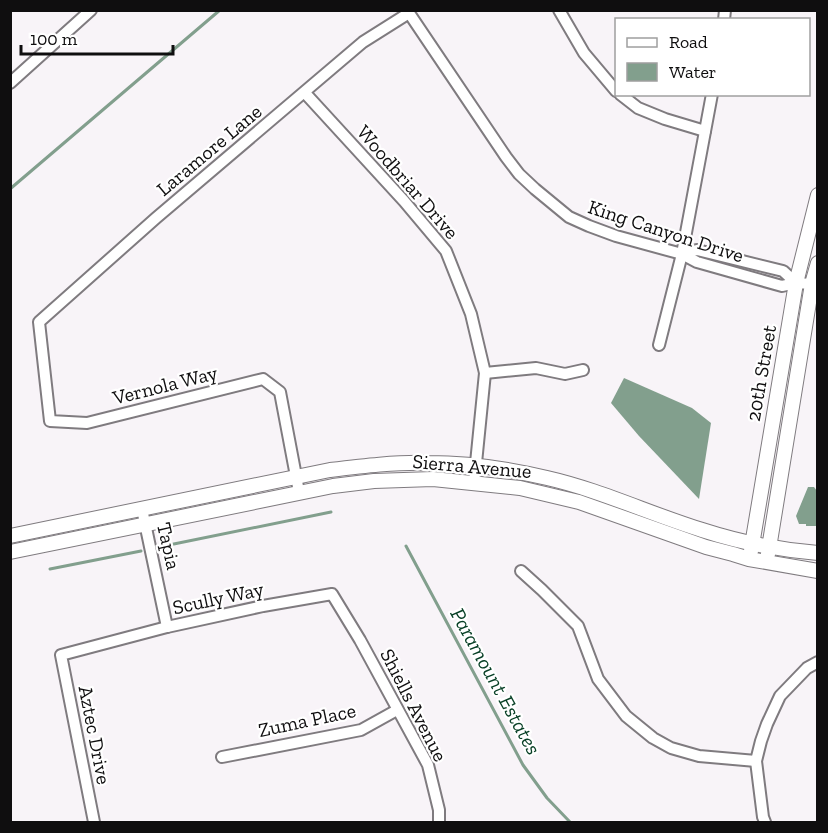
<svg xmlns="http://www.w3.org/2000/svg" width="828" height="833" viewBox="0 0 828 833" font-family="'Zilla Slab',serif">
<rect width="100%" height="100%" fill="#f8f4f8"/>
<!-- water -->
<g fill="#829f8d">
<polygon points="624,378 692,408 711,423 699,499 639,436 611,403"/>
<polygon points="808,487 814,487 817,491 817,526 806,526 806,524 799,524 796,516"/>
</g>
<g fill="none" stroke-linecap="round" stroke-linejoin="round">
<!-- stream -->
<g stroke="#829f8d" stroke-width="3">
<polyline points="10,189 220,10"/>
<polyline points="164,546 331,512"/>
<polyline points="406,546 523,765 547,798 570,822"/>
<polyline points="50,569 141,551"/>
</g>
<defs>
<g id="street">
<polyline points="407,10 506,157 519,174 535,189 569,217 589,226 616,236 682,254 697,262 782,286 796,283 812,284"/>
<polyline points="559,10 584,53 616,91"/>
<polyline points="724,20 725,10"/>
<polyline points="10,83 91,10"/>
<polyline points="305,93 404,201 446,251 471,314 485,373 474,483"/>
<polyline points="620,94 638,108 665,119 705,131"/>
<polyline points="682,254 697,250 783,271 796,283"/>
<polyline points="659,345 682,254 712,94"/>
<polyline points="485,373 536,368 565,374 583,370"/>
<polyline points="299,492 280,392 263,379 87,423 50,421 39,322 156,218 363,42 409,13"/>
<polyline points="142,509 167,627"/>
<polyline points="521,571 542,590 578,626 598,679 626,716 653,738 671,748 699,756 756,761"/>
<polyline points="222,757 361,730 397,710"/>
<polyline points="94,822 61,655 167,627 263,606 332,594 360,640 428,765 439,810 439,822"/>
<polyline points="765,822 763,817 756,761 761,741 767,724 780,696 807,668 818,662"/>
</g>
<g id="secondary">
<path d="M10,536L330,470C363,466 396,462 429,463C468,463 509,469 547,478C600,490 650,514 702,530C739,542 779,550 818,553"/>
<polyline points="751,551 796,283 818,195"/>
<polyline points="10,552 333,486 374,481 433,479 520,488 579,502 706,547 733,554 749,559 818,571"/>
<polyline points="768,554 812,284 818,263"/>
</g>
</defs>
<!-- street casing -->
<use href="#street" stroke="#7f7b7f" stroke-width="14"/>
<!-- secondary casing -->
<use href="#secondary" stroke="#7f7b7f" stroke-width="16"/>
<!-- street -->
<use href="#street" stroke="#fff" stroke-width="10"/>
<!-- secondary -->
<use href="#secondary" stroke="#fff" stroke-width="14"/>
</g>
<g text-anchor="middle" dominant-baseline="central" stroke-width="4.5" stroke-linejoin="round" paint-order="stroke">
<!-- street labels -->
<g font-size="20" fill="#0f0e0f" stroke="#fff">
<text transform="translate(209 150) rotate(-40)">Laramore Lane</text>
<text transform="translate(408 182) rotate(49)">Woodbriar Drive</text>
<text transform="translate(666 231) rotate(18)">King Canyon Drive</text>
<text transform="translate(761 373) rotate(-80)">20th Street</text>
<text transform="translate(165 385) rotate(-14)">Vernola Way</text>
<text transform="translate(472 466) rotate(5)">Sierra Avenue</text>
<text transform="translate(169 546) rotate(77)">Tapia</text>
<text transform="translate(218 598) rotate(-12)">Scully Way</text>
<text transform="translate(414 705) rotate(63)">Shiells Avenue</text>
<text transform="translate(307 720) rotate(-12)">Zuma Place</text>
<text transform="translate(95 735) rotate(79)">Aztec Drive</text>
</g>
<!-- water labels -->
<g font-size="21" font-style="italic" fill="#084026" stroke="#fff">
<text transform="translate(496 681) rotate(61)">Paramount Estates</text>
</g>
</g>
<!-- border -->
<rect width="828" height="833" fill="none" stroke="#0f0e0f" stroke-width="24"/>
<!-- legend -->
<rect x="615" y="18" width="195" height="78" fill="#ffffff" stroke="#9f9f9f" stroke-width="1.5"/>
<rect x="627" y="38" width="30" height="9" fill="#ffffff" stroke="#9f9f9f" stroke-width="1.5"/>
<text x="669" y="48" font-size="18" fill="#0f0e0f">Road</text>
<rect x="627" y="63" width="30" height="18" fill="#829f8d" stroke="#9f9f9f" stroke-width="1.5"/>
<text x="669" y="78" font-size="18" fill="#0f0e0f">Water</text>
<!-- scale -->
<path d="M21 45v9h152v-9" fill="none" stroke="#0f0e0f" stroke-width="3"/>
<text x="30" y="45" font-size="18" fill="#0f0e0f" stroke="#ffffff" stroke-width="4.5" paint-order="stroke">100 m</text>
</svg>
